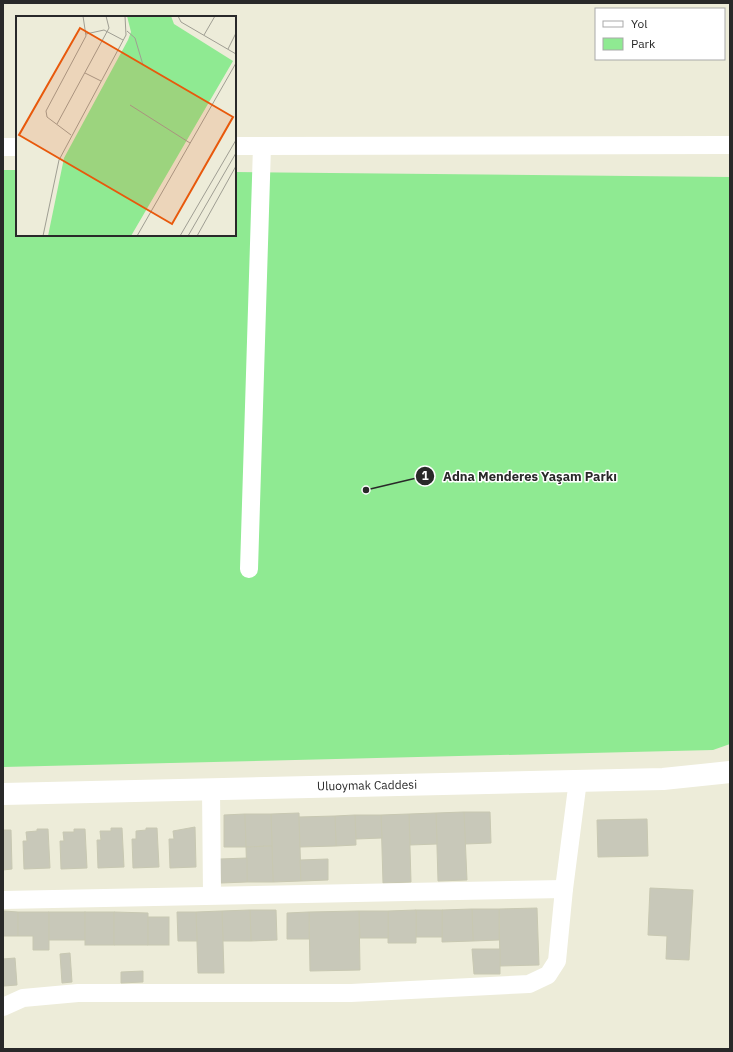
<svg xmlns="http://www.w3.org/2000/svg" width="733" height="1052" viewBox="0 0 733 1052" font-family="'IBM Plex Sans',sans-serif">
<rect width="100%" height="100%" fill="#edecd9"/>
<!-- green -->
<polygon fill="#8fea92" points="3,170 17,170 17,235 235,235 235,172 730,177 730,744 713,750 3,767"/>
<!-- building -->
<g fill="#c8c8b9" stroke="#c8c8b2">
<polygon points="464,812 490,812 491,843 465,844"/>
<polygon points="464,812 467,880 438,881 436,813"/>
<polygon points="299,813 301,881 273,882 271,814"/>
<polygon points="436,813 437,844 410,845 409,814"/>
<polygon points="245,814 246,847 224,847 224,815"/>
<polygon points="245,814 271,814 272,846 246,847"/>
<polygon points="409,814 411,882 383,883 381,815"/>
<polygon points="355,815 381,815 382,838 356,839"/>
<polygon points="355,815 356,845 336,846 335,816"/>
<polygon points="335,816 336,846 300,847 299,817"/>
<polygon points="647,819 648,856 598,857 597,820"/>
<polygon points="195,827 196,867 170,868 169,839 174,839 173,831"/>
<polygon points="111,828 122,828 124,867 98,868 97,840 101,840 100,831 111,831"/>
<polygon points="146,828 157,828 159,867 133,868 132,839 136,839 136,831 146,830"/>
<polygon points="37,829 48,829 50,868 24,869 23,841 27,841 26,832 37,831"/>
<polygon points="74,829 85,829 87,868 61,869 60,841 64,841 63,832 74,832"/>
<polygon points="3,830 11,830 12,869 3,870"/>
<polygon points="272,846 273,882 247,882 246,847"/>
<polygon points="247,858 247,882 221,883 220,859"/>
<polygon points="328,859 328,880 301,881 300,860"/>
<polygon points="650,888 693,890 689,960 666,959 667,936 648,935"/>
<polygon points="537,908 539,965 500,966 499,909"/>
<polygon points="472,909 499,909 499,940 473,941"/>
<polygon points="472,909 473,941 442,942 442,910"/>
<polygon points="250,910 276,910 277,940 251,941"/>
<polygon points="250,910 251,941 223,941 222,911"/>
<rect x="416" y="910" width="26" height="27"/>
<polygon points="416,910 416,943 388,943 388,911"/>
<polygon points="4,911 18,912 18,936 3,936"/>
<polygon points="222,911 224,973 198,973 196,912"/>
<polygon points="359,911 388,911 388,938 360,938"/>
<polygon points="359,911 360,970 310,971 309,912"/>
<polygon points="18,912 49,912 49,950 33,950 33,936 18,936"/>
<rect x="49" y="912" width="36" height="28"/>
<rect x="85" y="912" width="29" height="33"/>
<polygon points="114,912 148,913 148,945 114,945"/>
<polygon points="177,912 196,912 197,941 178,941"/>
<polygon points="309,912 309,939 287,939 287,913"/>
<rect x="148" y="917" width="21" height="28"/>
<polygon points="472,949 500,949 500,974 474,974"/>
<polygon points="70,953 72,982 62,983 60,954"/>
<polygon points="15,958 17,985 4,986 3,959"/>
<polygon points="143,971 143,982 121,983 121,972"/>
</g>
<g fill="none" stroke-linecap="round" stroke-linejoin="round">
<!-- street -->
<g stroke="#fff" stroke-width="18">
<polyline points="235,146 730,145"/>
<polyline points="3,147 17,147"/>
<polyline points="249,569 262,146"/>
<polyline points="211,789 212,895"/>
<polyline points="3,900 564,889"/>
<polyline points="3,1007 23,998 78,993 351,993 529,984 548,975 557,961 564,889 578,780"/>
</g>
<!-- secondary -->
<polyline stroke="#fff" stroke-width="22" points="3,794 663,779 730,772"/>
</g>
<g text-anchor="middle" dominant-baseline="central" stroke-width="3" stroke-linejoin="round" paint-order="stroke">
<!-- street labels -->
<g font-size="12" fill="#292929" stroke="#fff">
<text transform="translate(367 785) rotate(-1)">Uluoymak Caddesi</text>
</g>
</g>
<!-- overview -->
<g transform="translate(16 16)">
<rect width="220" height="220" fill="#edecd9"/>
<path d="M111,0H155L158,8L217,45L115,220H32L48,142L112,24L115,16Z" fill="#8fea92"/>
<path fill="none" stroke="#9f9e93" stroke-width="1" d="M162,0L165,6L220,38M111,15L119,22L127,49M70,18L88,14L107,24M188,19L199,0M212,33L220,17M69,57L85,65M114,89L174,127M41,108L93,12L90,0M55,119L31,101L30,95L70,20L67,0M27,220L43,144L110,19L109,0M121,220L220,47M164,220L220,124M172,220L220,137M181,220L220,150"/>
<path fill="#e8590c" fill-opacity="0.15" stroke="#e8590c" stroke-width="2" d="M64,12L217,101L156,208L3,119Z"/>
<rect width="220" height="220" fill="none" stroke="#292929" stroke-width="2"/>
</g>
<!-- callouts -->
<path fill="none" stroke="#292929" stroke-width="1.5" d="M366 490L425 476"/>
<g fill="#292929" stroke="#fff" stroke-width="1.5">
<circle cx="366" cy="490" r="4"/>
<circle cx="425" cy="476" r="10"/>
</g>
<g font-size="12" text-anchor="middle" font-weight="bold" fill="#fff">
<text x="425" y="480">1</text>
</g>
<g font-size="13" text-anchor="middle" font-weight="bold" fill="#292929" stroke="#fff" stroke-width="3" stroke-linejoin="round" paint-order="stroke">
<text x="530" y="481">Adna Menderes Yaşam Parkı</text>
</g>
<!-- border -->
<rect width="733" height="1052" fill="none" stroke="#292929" stroke-width="8"/>
<!-- legend -->
<rect x="595" y="8" width="130" height="52" fill="#ffffff" stroke="#a9a9a9"/>
<rect x="603" y="21" width="20" height="6" fill="#ffffff" stroke="#a9a9a9"/>
<text x="631" y="28" font-size="12" fill="#292929">Yol</text>
<rect x="603" y="38" width="20" height="12" fill="#8fea92" stroke="#a9a9a9"/>
<text x="631" y="48" font-size="12" fill="#292929">Park</text>
</svg>
